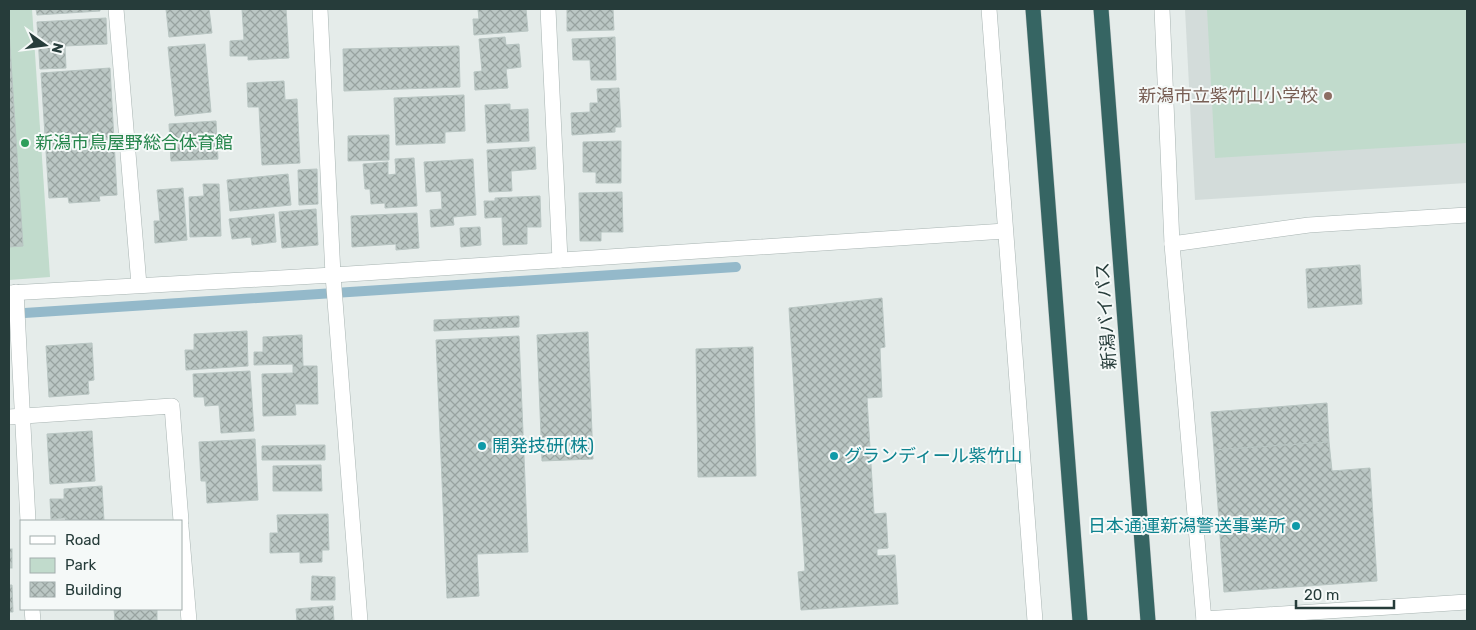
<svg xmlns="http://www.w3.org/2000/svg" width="1476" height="630" viewBox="0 0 1476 630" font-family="Rubik,'Noto Sans JP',sans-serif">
<defs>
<pattern id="building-cross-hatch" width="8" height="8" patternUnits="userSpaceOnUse" patternTransform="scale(1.25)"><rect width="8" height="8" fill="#bbc7c4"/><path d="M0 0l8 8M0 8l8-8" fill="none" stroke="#98a3a0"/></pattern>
</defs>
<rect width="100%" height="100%" fill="#e5ecea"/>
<!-- built -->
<polygon fill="#d3dcda" points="1185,9 1467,9 1467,183 1195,200"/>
<!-- green -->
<g fill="#c1dbcc">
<polygon points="9,9 32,9 50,277 9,280"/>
<polygon points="1207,9 1467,9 1467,143 1215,158"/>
</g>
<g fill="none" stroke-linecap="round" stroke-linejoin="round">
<!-- stream -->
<polyline stroke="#94b9ca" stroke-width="10" points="9,314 736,267"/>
</g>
<!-- building -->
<g fill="url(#building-cross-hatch)" stroke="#b8c5c2">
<polygon points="36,9 100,9 100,11 37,15"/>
<polygon points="166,9 209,9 212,33 169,37"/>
<polygon points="242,9 286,9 289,58 248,60 248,56 230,56 230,41 244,40"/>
<polygon points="478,9 526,9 528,31 474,35 473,19 479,19"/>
<polygon points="567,9 613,9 614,30 567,31"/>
<polygon points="106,18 107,44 65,46 66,68 40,69 37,22"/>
<polygon points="9,31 23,246 9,247"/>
<polygon points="505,37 506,45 519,44 521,67 506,69 508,88 475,90 474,72 482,71 479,39"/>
<polygon points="615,37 616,80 591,80 590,60 573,60 572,39"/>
<polygon points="205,44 211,112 175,116 168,47"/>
<polygon points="459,46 460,87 344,91 343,49"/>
<polygon points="110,68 117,195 99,196 100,201 69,203 68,197 49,198 41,73"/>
<polygon points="284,81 285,100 297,99 300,163 262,165 259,107 248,107 247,83"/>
<polygon points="619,88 621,127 615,127 615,132 572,135 571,113 590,112 590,103 598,103 597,89"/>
<polygon points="464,95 465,131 445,132 445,143 396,145 394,98"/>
<polygon points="510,104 510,110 528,109 529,141 487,143 485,105"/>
<polygon points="216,121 218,159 171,161 169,124"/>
<polygon points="389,135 389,160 348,161 348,136"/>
<polygon points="621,141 621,183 596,183 596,172 583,172 583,142"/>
<polygon points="535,147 536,169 511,171 512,191 489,192 487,150"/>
<polygon points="414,158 417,206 385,208 385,203 371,204 370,189 365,189 363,164 388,162 388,175 396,174 395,159"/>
<polygon points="473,159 476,215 453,217 454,225 431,227 430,210 442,209 441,191 426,192 424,162"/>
<polygon points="317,169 318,204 299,205 298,170"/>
<polygon points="288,174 291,205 230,211 227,180"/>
<polygon points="203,184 219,184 221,236 190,237 189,197 204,196"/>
<polygon points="183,188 187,240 155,243 154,221 160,221 157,190"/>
<polygon points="622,192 623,232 601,232 601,241 580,241 579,193"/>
<polygon points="540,196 541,227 527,227 527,244 503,245 502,217 485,218 484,201 495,201 495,198"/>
<polygon points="316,209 318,245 282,248 279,212"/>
<polygon points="417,213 419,248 396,250 396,244 352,247 351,216"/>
<polygon points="274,214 276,242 252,245 251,237 232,239 229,219"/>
<polygon points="480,227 481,245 461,247 460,228"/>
<polygon points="1360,265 1362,304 1308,308 1306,269"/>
<polygon points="882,298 885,347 880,348 882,397 867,398 874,514 886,513 888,548 877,549 877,556 895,555 898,604 801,610 798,572 805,571 789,308"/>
<polygon points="519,316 519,327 434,331 434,320"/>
<polygon points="247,331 248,366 186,370 185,350 194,350 194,334"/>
<polygon points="588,332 593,459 542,461 537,335"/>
<polygon points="302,335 303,366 317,366 318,404 295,404 296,415 263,416 262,374 293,373 293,364 254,365 254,352 263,352 263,337"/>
<polygon points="519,336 528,552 477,554 479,596 447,598 436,340"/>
<polygon points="92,343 94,380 88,381 89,394 49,397 46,346"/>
<polygon points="753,347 756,476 698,477 696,349"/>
<polygon points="250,371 254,431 221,433 219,405 205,406 204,397 194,397 193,374"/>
<polygon points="1327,403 1329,442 1214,450 1211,412"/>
<polygon points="92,431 95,481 50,484 47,434"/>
<polygon points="255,439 258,500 207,503 206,481 201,481 199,442"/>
<polygon points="1329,442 1332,471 1370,468 1377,581 1224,592 1214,450"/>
<polygon points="325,445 325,460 262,460 262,446"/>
<polygon points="321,465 322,491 273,491 273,466"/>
<polygon points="102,486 104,521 66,521 65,518 51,519 50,499 64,499 64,489"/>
<polygon points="328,514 329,550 322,550 322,562 300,563 300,552 270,553 270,533 278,533 277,515"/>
<rect x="9" y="549" width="3" height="19"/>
<polygon points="312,576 335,577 335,600 311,600"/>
<polygon points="9,585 12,585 13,612 9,612"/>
<polygon points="333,606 334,621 297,621 296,609"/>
<polygon points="114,609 157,609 157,621 115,621"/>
</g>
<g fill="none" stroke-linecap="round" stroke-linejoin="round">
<defs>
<g id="minor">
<polyline points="116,9 139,285"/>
<polyline points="320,9 333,275 360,621"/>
<polyline points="548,9 560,260"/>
<polyline points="989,9 1035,621"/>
<polyline points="1162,9 1172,244 1204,621"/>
<polyline points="1172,244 1309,225 1467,215"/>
<polyline points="16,292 28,521"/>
<polyline points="9,293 333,275 1005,231"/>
<polyline points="9,417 172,406 181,521"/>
<polyline points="181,527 189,621"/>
<polyline points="32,609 33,621"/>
<polyline points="1204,619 1467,602"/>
</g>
<g id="highway">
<polyline points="1033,9 1080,621"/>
<polyline points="1101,9 1148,621"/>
</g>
</defs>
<!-- minor casing -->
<use href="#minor" stroke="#a8b4b2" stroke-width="16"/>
<!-- highway casing -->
<use href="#highway" stroke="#c2c8c8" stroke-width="16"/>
<!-- minor -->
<use href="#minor" stroke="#fff" stroke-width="15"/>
<!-- highway -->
<use href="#highway" stroke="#366563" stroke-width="15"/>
</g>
<!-- markers -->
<circle fill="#8d6e63" stroke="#f5f9f8" stroke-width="2" cx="1328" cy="96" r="5"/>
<circle fill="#2e9e5b" stroke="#f5f9f8" stroke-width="2" cx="25" cy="143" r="5"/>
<g fill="#0f9aa8" stroke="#f5f9f8" stroke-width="2">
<circle cx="482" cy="446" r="5"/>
<circle cx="834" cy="456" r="5"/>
<circle cx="1296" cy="526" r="5"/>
</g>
<g text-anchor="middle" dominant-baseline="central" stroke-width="4" stroke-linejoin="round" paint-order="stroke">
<!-- education labels -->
<g font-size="18" fill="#785e54" stroke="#f5f9f8" text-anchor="end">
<text x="1318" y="96">新潟市立紫竹山小学校</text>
</g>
<!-- leisure labels -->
<g font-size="18" fill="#27864d" stroke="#f5f9f8" text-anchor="start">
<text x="35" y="143">新潟市鳥屋野総合体育館</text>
</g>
<!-- street labels -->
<g font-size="18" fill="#263c3a" stroke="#f5f9f8">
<text transform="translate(1106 316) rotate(-94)">新潟バイパス</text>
</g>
<!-- culture labels -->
<g font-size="18" fill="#0d838f" stroke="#f5f9f8" text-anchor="start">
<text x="492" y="446">開発技研(株)</text>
<text x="844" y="456">グランディール紫竹山</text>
<text x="1286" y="526" text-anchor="end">日本通運新潟警送事業所</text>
</g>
</g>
<!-- border -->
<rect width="1476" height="630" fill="none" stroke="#263c3a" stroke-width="20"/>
<!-- legend -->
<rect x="20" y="520" width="162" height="90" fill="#f5f9f8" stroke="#a2adac"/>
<rect x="30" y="536" width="25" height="8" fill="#ffffff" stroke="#a2adac"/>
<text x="65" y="545" font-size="15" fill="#263c3a">Road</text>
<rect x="30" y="558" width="25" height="15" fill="#c1dbcc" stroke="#a2adac"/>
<text x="65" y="570" font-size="15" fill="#263c3a">Park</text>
<rect x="30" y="582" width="25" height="15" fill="url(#building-cross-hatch)" stroke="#a2adac"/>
<text x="65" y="595" font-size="15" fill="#263c3a">Building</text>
<!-- north arrow -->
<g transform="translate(45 45) rotate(104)" stroke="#f5f9f8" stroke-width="4" paint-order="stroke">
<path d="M0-4L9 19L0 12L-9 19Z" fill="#263c3a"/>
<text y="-8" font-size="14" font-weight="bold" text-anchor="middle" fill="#263c3a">N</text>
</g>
<!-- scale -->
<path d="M1296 600v8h98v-8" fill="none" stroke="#263c3a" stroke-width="2.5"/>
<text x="1304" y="600" font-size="15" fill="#263c3a" stroke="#f5f9f8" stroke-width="4" paint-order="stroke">20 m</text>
</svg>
